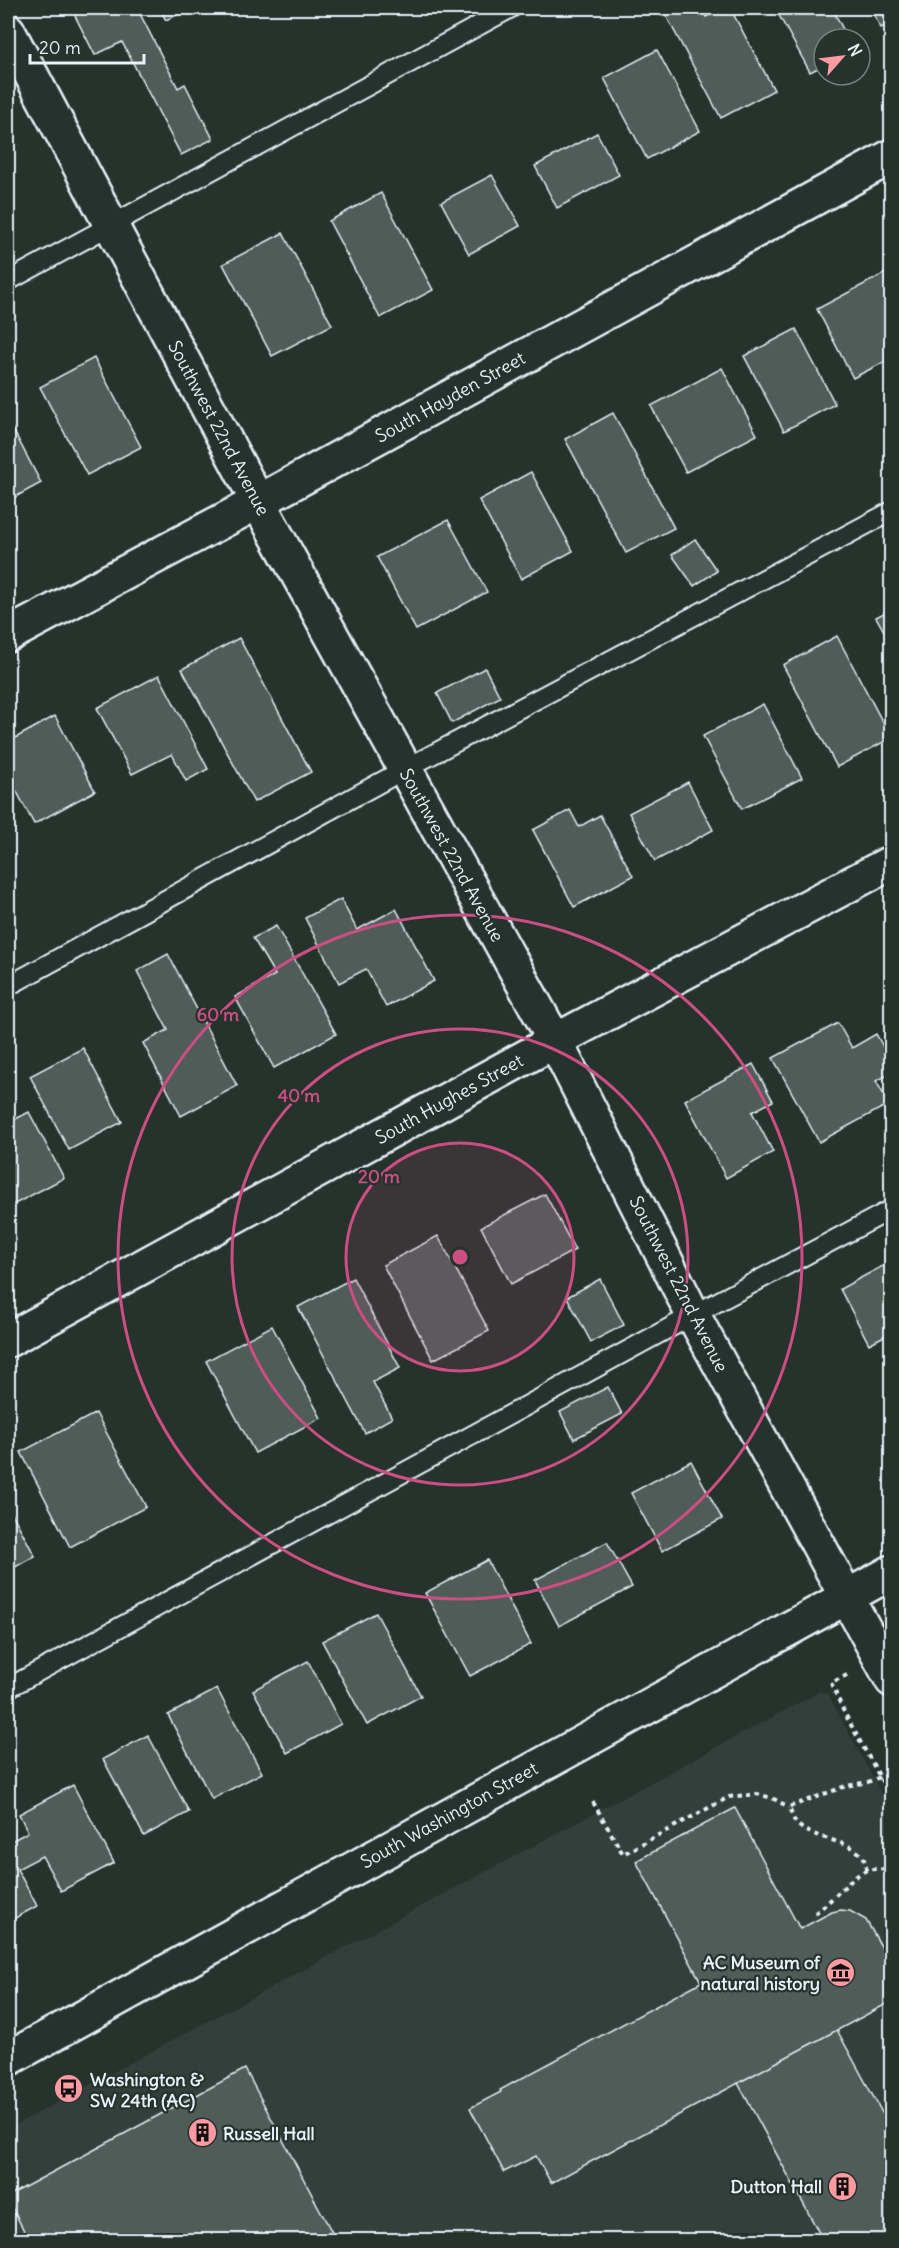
<svg xmlns="http://www.w3.org/2000/svg" width="899" height="2248" viewBox="0 0 899 2248" font-family="Delius,sans-serif">
<rect width="100%" height="100%" fill="#26332d"/>
<filter id="ink" filterUnits="userSpaceOnUse"><feTurbulence type="fractalNoise" baseFrequency=".0167" numOctaves="2"/><feDisplacementMap in="SourceGraphic" scale="12" xChannelSelector="R" yChannelSelector="G"/><feConvolveMatrix kernelMatrix="1 2 1 2 8 2 1 2 1" color-interpolation-filters="sRGB"/></filter>
<g filter="url(#ink)">
<!-- built -->
<polygon fill="#333f3a" points="819,1692 828,1694 891,1812 891,2240 8,2240 8,2129"/>
<!-- building -->
<g fill="#505c59" stroke="#e8f1f8" stroke-width="1.5">
<polygon points="71,8 137,8 178,88 185,84 213,139 181,155 122,42 95,55"/>
<polygon points="159,8 192,8 166,20"/>
<polygon points="662,8 701,8 706,17 724,8 730,8 774,90 721,118"/>
<polygon points="775,8 832,8 848,39 824,39 824,65 810,72"/>
<polygon points="870,8 892,8 892,22 881,28"/>
<polygon points="657,50 700,131 647,159 604,78"/>
<polygon points="597,133 619,175 557,208 535,166"/>
<polygon points="492,175 520,226 469,254 441,202"/>
<polygon points="381,193 433,290 380,318 329,221"/>
<polygon points="283,233 332,325 272,356 223,264"/>
<polygon points="891,270 892,358 853,378 817,309"/>
<polygon points="796,329 835,404 784,431 744,356"/>
<polygon points="94,358 141,447 87,475 40,387"/>
<polygon points="722,368 757,435 686,472 651,406"/>
<polygon points="613,413 674,528 626,553 565,439"/>
<polygon points="8,420 41,483 8,501"/>
<polygon points="531,472 573,551 521,579 479,500"/>
<polygon points="448,520 487,592 416,630 377,557"/>
<polygon points="695,539 717,571 694,586 672,555"/>
<polygon points="892,609 892,645 876,617"/>
<polygon points="837,636 891,738 837,767 783,665"/>
<polygon points="239,638 311,772 254,802 182,669"/>
<polygon points="485,668 500,697 452,723 437,693"/>
<polygon points="159,675 208,769 186,781 172,754 132,774 97,708"/>
<polygon points="763,704 802,778 742,809 703,736"/>
<polygon points="55,716 95,791 34,824 8,775 8,742"/>
<polygon points="688,782 713,830 655,861 629,813"/>
<polygon points="570,810 579,827 600,815 633,876 574,907 533,830"/>
<polygon points="341,899 357,930 396,909 434,981 386,1007 366,969 339,983 305,918"/>
<polygon points="276,926 336,1034 274,1068 235,997 275,975 253,938"/>
<polygon points="168,954 237,1086 181,1116 143,1043 168,1030 137,971"/>
<polygon points="838,1023 852,1048 876,1034 892,1063 892,1073 876,1081 889,1104 819,1142 773,1058"/>
<polygon points="83,1048 122,1122 69,1150 30,1076"/>
<polygon points="753,1064 773,1101 752,1112 773,1152 726,1178 685,1100"/>
<polygon points="29,1112 64,1178 11,1206 8,1199 8,1123"/>
<polygon points="545,1194 575,1250 511,1284 481,1227"/>
<polygon points="438,1236 489,1331 433,1360 383,1265"/>
<polygon points="892,1261 892,1332 869,1344 840,1289"/>
<polygon points="353,1278 400,1368 373,1382 392,1418 365,1433 298,1307"/>
<polygon points="600,1279 624,1325 591,1342 567,1297"/>
<polygon points="272,1326 321,1418 255,1453 206,1361"/>
<polygon points="608,1387 622,1414 574,1439 560,1412"/>
<polygon points="96,1413 146,1507 70,1547 21,1452"/>
<polygon points="691,1461 722,1519 662,1551 631,1493"/>
<polygon points="8,1506 35,1556 8,1571"/>
<polygon points="607,1542 632,1587 559,1626 535,1580"/>
<polygon points="487,1560 531,1644 470,1676 425,1593"/>
<polygon points="376,1613 421,1696 367,1725 322,1641"/>
<polygon points="308,1661 341,1724 287,1753 253,1690"/>
<polygon points="217,1689 262,1773 212,1799 168,1715"/>
<polygon points="148,1735 189,1812 144,1836 103,1759"/>
<polygon points="73,1785 114,1863 61,1891 42,1856 17,1869 37,1906 8,1922 8,1843 28,1832 19,1814"/>
<polygon points="735,1808 800,1929 832,1912 841,1910 850,1911 866,1920 892,1965 892,2001 551,2183 536,2156 504,2172 470,2108 501,2092 500,2090 701,1982 636,1861"/>
<polygon points="837,2030 892,2131 892,2240 823,2240 738,2083"/>
<polygon points="245,2069 336,2240 29,2240 8,2200 8,2196"/>
</g>
<g fill="none" stroke-linecap="round" stroke-linejoin="round">
<defs>
<g id="lane">
<polyline points="8,281 511,8"/>
<polyline points="8,986 405,769 892,511"/>
<polyline points="8,1688 693,1315 892,1209"/>
</g>
<g id="street">
<polyline points="8,635 258,502 892,156"/>
<polyline points="8,1340 555,1041 892,862"/>
</g>
<g id="secondary">
<polyline points="8,31 258,502 555,1041 693,1315 892,1680"/>
<polyline points="8,2059 892,1572"/>
</g>
</defs>
<!-- lane casing -->
<use href="#lane" stroke="#e8f1f8" stroke-width="22"/>
<!-- street casing -->
<use href="#street" stroke="#e8f1f8" stroke-width="38"/>
<!-- secondary casing -->
<use href="#secondary" stroke="#e8f1f8" stroke-width="38"/>
<!-- path -->
<g stroke="#e8f1f8" stroke-width="4" stroke-dasharray="4.5 4.5" stroke-linecap="butt">
<polyline points="847,1675 831,1683 845,1714 892,1799"/>
<polyline points="593,1802 623,1854 729,1797 757,1794 772,1798 789,1807"/>
<path d="M866,1870C867,1838 814,1843 797,1824C793,1820 791,1812 789,1807L846,1786L868,1782L880,1777"/>
<path d="M815,1913C830,1903 854,1874 867,1870C875,1868 884,1870 892,1870"/>
</g>
<!-- lane -->
<use href="#lane" stroke="#26332d" stroke-width="18"/>
<!-- street -->
<use href="#street" stroke="#26332d" stroke-width="33"/>
<!-- secondary -->
<use href="#secondary" stroke="#26332d" stroke-width="33"/>
</g>
</g>
<!-- distance rings -->
<circle cx="460" cy="1257" r="114" fill="#cc4e82" fill-opacity=".12"/>
<g fill="none" stroke="#cc4e82" stroke-width="3">
<circle cx="460" cy="1257" r="114"/>
<circle cx="460" cy="1257" r="228"/>
<circle cx="460" cy="1257" r="342"/>
</g>
<!-- icons -->
<defs>
<symbol id="museum-disc" viewBox="-11 -11 22 22"><circle r="9.5" fill="#ff9aa2" stroke="#26332d"/><path d="M0-6L6-3V-2H-6V-3ZM-5-1h2V3h-2ZM-1-1h2V3h-2ZM3-1h2V3H3ZM-6 4H6V6H-6Z" fill="#111"/></symbol>
<symbol id="bus-disc" viewBox="-11 -11 22 22"><circle r="9.5" fill="#ff9aa2" stroke="#26332d"/><path d="M-5-6H5V4H4V6H2V4H-2V6H-4V4H-5ZM-3.5-4V0h7V-4ZM-3.5 1.2v1.5H-2V1.2ZM2 1.2v1.5H3.5V1.2Z" fill="#111"/></symbol>
<symbol id="building-disc" viewBox="-11 -11 22 22"><circle r="9.5" fill="#ff9aa2" stroke="#26332d"/><path d="M-4-6H4V6H1V3H-1V6H-4ZM-2.5-4.3h1.7v1.8h-1.7ZM.8-4.3h1.7v1.8H.8ZM-2.5-1h1.7V.8h-1.7ZM.8-1h1.7V.8H.8Z" fill="#111"/></symbol>
</defs>
<g fill-rule="evenodd">
<use href="#museum-disc" x="824" y="1956" width="33" height="33"/>
<use href="#bus-disc" x="52" y="2072" width="33" height="33"/>
<use href="#building-disc" x="186" y="2116" width="33" height="33"/>
<use href="#building-disc" x="826" y="2170" width="33" height="33"/>
</g>
<g text-anchor="middle" dominant-baseline="central" stroke-width="4.5" stroke-linejoin="round" paint-order="stroke">
<!-- street labels -->
<g font-size="18" fill="#e8f1f8" stroke="#26332d">
<text transform="translate(450 397) rotate(-29)">South Hayden Street</text>
<text transform="translate(219 428) rotate(62)">Southwest 22nd Avenue</text>
<text transform="translate(452 855) rotate(61)">Southwest 22nd Avenue</text>
<text transform="translate(449 1099) rotate(-29)">South Hughes Street</text>
<text transform="translate(679 1284) rotate(63)">Southwest 22nd Avenue</text>
<text transform="translate(449 1815) rotate(-29)">South Washington Street</text>
</g>
<!-- poi labels -->
<g font-size="18" font-weight="bold" fill="#e8f1f8" stroke="#26332d" text-anchor="end">
<text x="820" y="1962">AC Museum of<tspan x="820" dy="21">natural history</tspan></text>
<text x="90" y="2079" text-anchor="start">Washington &amp;<tspan x="90" dy="21">SW 24th (AC)</tspan></text>
<text x="223" y="2133" text-anchor="start">Russell Hall</text>
<text x="822" y="2186">Dutton Hall</text>
</g>
</g>
<circle cx="460" cy="1257" r="9" fill="#cc4e82" stroke="#26332d" stroke-width="3"/>
<g font-size="18" text-anchor="middle" font-weight="bold" fill="#cc4e82" stroke="#26332d" stroke-width="4.5" stroke-linejoin="round" paint-order="stroke">
<text x="218" y="1021">60 m</text>
<text x="299" y="1102">40 m</text>
<text x="379" y="1183">20 m</text>
</g>
<!-- margin -->
<rect width="899" height="2248" fill="none" stroke="#26332d" stroke-width="30"/>
<rect x="15" y="15" width="869" height="2218" fill="none" stroke="#e8f1f8" stroke-width="2" filter="url(#ink)"/>
<!-- north arrow -->
<g transform="translate(842 57) rotate(62)"><circle r="28" fill="#26332d" stroke="#747f7e" stroke-width="1.5"/>
<path d="M0-4.5L10 22L0 15L-10 22Z" fill="#ff9aa2"/>
<text y="-9" font-size="16" font-weight="bold" text-anchor="middle" fill="#e8f1f8">N</text>
</g>
<!-- scale -->
<path d="M30 54v9h114v-9" fill="none" stroke="#e8f1f8" stroke-width="3"/>
<text x="39" y="54" font-size="18" fill="#e8f1f8" stroke="#26332d" stroke-width="4.5" paint-order="stroke">20 m</text>
</svg>
